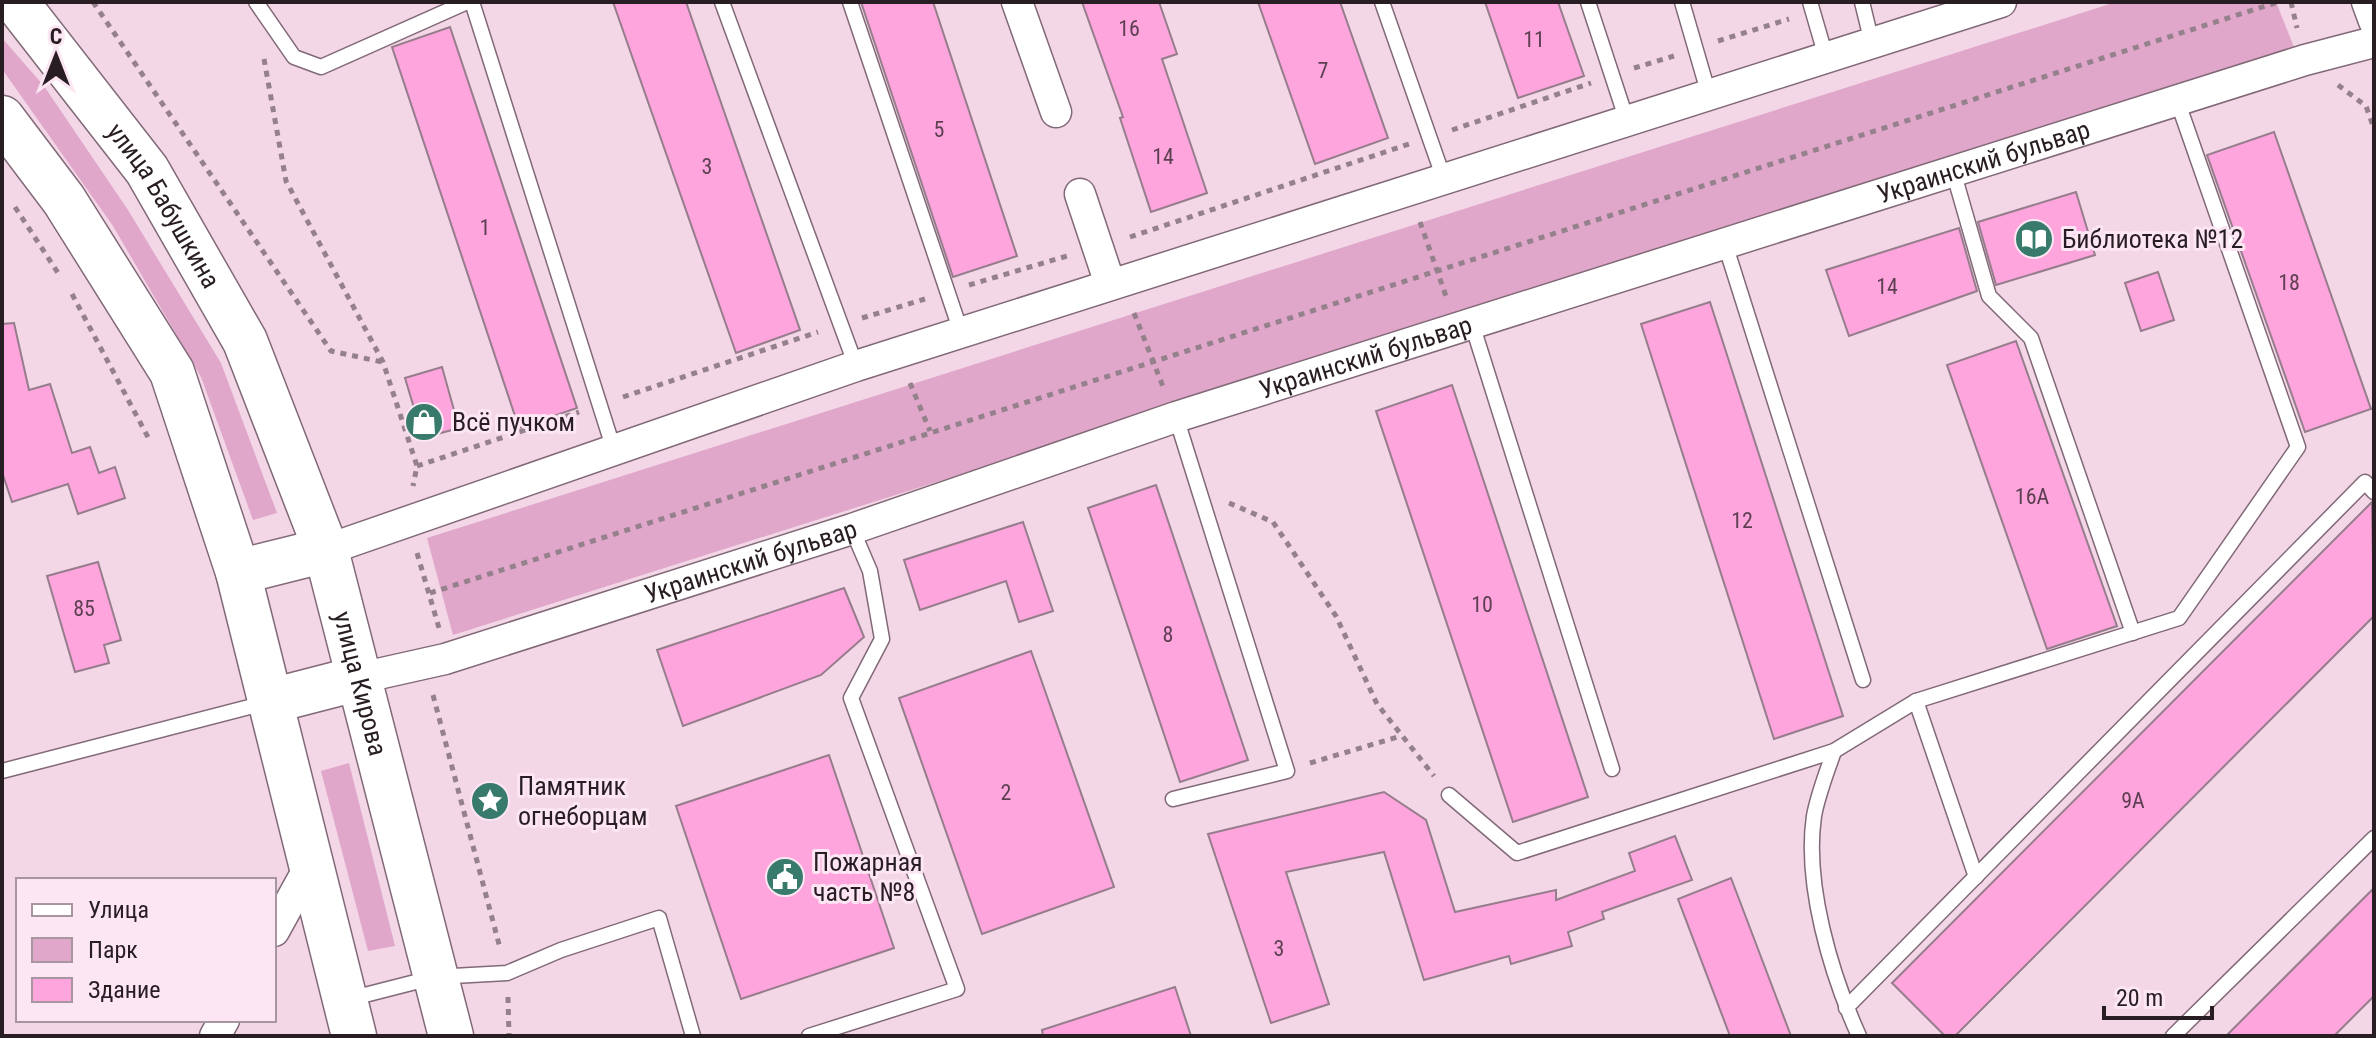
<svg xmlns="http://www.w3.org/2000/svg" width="2376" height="1038" viewBox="0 0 2376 1038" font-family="'Roboto Condensed',sans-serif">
<rect width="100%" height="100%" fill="#f3d7e7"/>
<!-- green -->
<g fill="#e0a7ca">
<polygon points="2116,2 2276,2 2296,52 453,635 427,538"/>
<polygon points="2,38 44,86 128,210 221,363 277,513 253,520 201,377 113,226 2,69"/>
<polygon points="349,763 395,946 368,951 321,771"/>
</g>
<!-- building -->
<g fill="#fea5dd" stroke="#967d8c" stroke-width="2">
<polygon points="613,2 686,2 800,330 736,353"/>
<polygon points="861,2 933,2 1017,256 953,277"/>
<polygon points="1082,2 1159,2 1177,54 1162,59 1207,193 1151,212 1120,118 1123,117"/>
<polygon points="1258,2 1340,2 1388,138 1315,164"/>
<polygon points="1485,2 1558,2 1584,76 1518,98"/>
<polygon points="450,27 577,408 519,428 392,47"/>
<polygon points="2274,132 2371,409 2305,432 2207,155"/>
<polygon points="2076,192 2095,255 1996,285 1978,222"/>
<polygon points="1959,228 1977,291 1849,336 1826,270"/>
<polygon points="2158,272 2174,320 2141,331 2125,283"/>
<polygon points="1710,302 1843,716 1774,739 1641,324"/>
<polygon points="14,323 29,390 50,384 72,453 90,447 99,473 115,467 125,498 78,514 68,484 12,502 2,472 2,324"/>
<polygon points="2016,341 2117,626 2047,649 1947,365"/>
<polygon points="442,367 459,428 423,438 405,378"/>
<polygon points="1452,385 1588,797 1513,822 1376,411"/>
<polygon points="1156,485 1248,760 1180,782 1088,508"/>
<polygon points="2372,502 2374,616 1955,1036 1945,1036 1892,983"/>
<polygon points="1023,522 1053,611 1019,622 1006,581 920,610 904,560"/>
<polygon points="98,562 121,640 104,645 109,663 75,672 47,576"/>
<polygon points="844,588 864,637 821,675 683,726 657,650"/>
<polygon points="1031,651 1114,887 982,934 899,698"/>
<polygon points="829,755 894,948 741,999 676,806"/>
<polygon points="1384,792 1426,820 1455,912 1556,890 1556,900 1635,871 1629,853 1675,836 1692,880 1602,912 1604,919 1568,932 1572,946 1511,964 1509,956 1424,980 1384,852 1286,872 1329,1004 1271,1023 1208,834"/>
<polygon points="1731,878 1791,1036 1730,1036 1678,899"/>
<polygon points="2374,888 2374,996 2334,1036 2226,1036"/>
<polygon points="1175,987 1191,1036 1043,1036 1042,1030"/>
</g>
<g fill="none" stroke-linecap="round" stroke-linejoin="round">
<defs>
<g id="lane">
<polyline points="256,2 294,57 321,67 467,2"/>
<polyline points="472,2 614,450"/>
<polyline points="722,2 856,366"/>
<polyline points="850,2 961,332"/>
<polyline points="1382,2 1444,179"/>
<polyline points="1588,2 1627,121"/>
<polyline points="1682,2 1709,95"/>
<polyline points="1810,2 1826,57"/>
<polyline points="1862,2 1872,43"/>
<polyline points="1953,171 1989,296 2031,338 2133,633"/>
<polyline points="1725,244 1863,680"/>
<polyline points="1472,324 1612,769"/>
<polyline points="1916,701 1976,877"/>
<path d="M1834,751C1827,772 1818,794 1814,816C1804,884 1831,974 1859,1036"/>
<polyline points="2,771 265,703"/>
<polyline points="1449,795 1517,853 1834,751 1916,701 2179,618 2298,447 2177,100"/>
<polyline points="1173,799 1287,771 1176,417"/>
<polyline points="349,999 435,977 507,973 561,950 659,918 693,1036"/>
<polyline points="1846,1008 2365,482 2374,492"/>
<polyline points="809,1036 957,989 851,698 882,639 870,571 852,529"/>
<polyline points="2173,1036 2374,838"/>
</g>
<g id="street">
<polyline points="1017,2 1056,112"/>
<polyline points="2367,2 2374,21"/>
<polyline points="1080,194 1110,284"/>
<polyline points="326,550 856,366 2001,2"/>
<path id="s1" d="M360,678L445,659L852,529L1176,417L2305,60L2374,42"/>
<polyline points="274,931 311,864"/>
<polyline points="215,1036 224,1020"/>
</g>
<g id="primary">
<path id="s2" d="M16,2L147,170L245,341L326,550L451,1036"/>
<polyline points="2,118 64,200 172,372 238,572 354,1036"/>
<polyline points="238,572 326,550"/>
<polyline points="271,701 360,678"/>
</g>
</defs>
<!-- lane casing -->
<use href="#lane" stroke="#816977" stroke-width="17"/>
<!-- street casing -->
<use href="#street" stroke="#816977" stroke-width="33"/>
<!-- primary casing -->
<use href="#primary" stroke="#816977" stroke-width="47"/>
<!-- path -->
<g stroke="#95818c" stroke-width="5" stroke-dasharray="6 6" stroke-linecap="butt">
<polyline points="93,2 331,351 382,362"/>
<polyline points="2291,2 2297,28"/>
<polyline points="1718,41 1789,19"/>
<polyline points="264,59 286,181 383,362 417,466 413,486"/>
<polyline points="1634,68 1674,56"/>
<polyline points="2338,85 2366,106 2374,129"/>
<polyline points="1452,130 1591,83"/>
<polyline points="15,207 60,276"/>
<polyline points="1420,222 1447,299"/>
<polyline points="1130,237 1409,144"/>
<polyline points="969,285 1067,256"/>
<polyline points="72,294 150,441"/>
<polyline points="1134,313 1164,389"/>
<polyline points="862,318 925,299"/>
<polyline points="910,383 930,431"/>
<polyline points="623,397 818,332"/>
<polyline points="417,466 579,412"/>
<polyline points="1229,503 1273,522 1336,616 1377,704 1434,776"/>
<polyline points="417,553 439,628"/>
<polyline points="430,593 2278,2"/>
<polyline points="433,695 500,948"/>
<polyline points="1310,763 1401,736"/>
<polyline points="508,997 509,1036"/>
</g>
<!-- lane -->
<use href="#lane" stroke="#fff" stroke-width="14"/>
<!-- street -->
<use href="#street" stroke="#fff" stroke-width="30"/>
<!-- primary -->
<use href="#primary" stroke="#fff" stroke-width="44"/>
</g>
<!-- icons -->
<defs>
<symbol id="library-disc" viewBox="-11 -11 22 22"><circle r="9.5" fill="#387a6b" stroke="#fde6f3"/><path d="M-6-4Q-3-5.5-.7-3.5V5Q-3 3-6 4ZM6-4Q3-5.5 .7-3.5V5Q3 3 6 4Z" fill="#fff"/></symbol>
<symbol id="shop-disc" viewBox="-11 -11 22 22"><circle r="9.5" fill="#387a6b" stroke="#fde6f3"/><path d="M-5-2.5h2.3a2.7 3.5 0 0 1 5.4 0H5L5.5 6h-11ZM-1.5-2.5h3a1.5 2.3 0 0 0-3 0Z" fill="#fff"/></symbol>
<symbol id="sight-disc" viewBox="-11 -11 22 22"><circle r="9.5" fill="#387a6b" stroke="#fde6f3"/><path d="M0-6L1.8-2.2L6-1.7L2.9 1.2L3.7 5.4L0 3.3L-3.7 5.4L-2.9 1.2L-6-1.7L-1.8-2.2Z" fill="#fff"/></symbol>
<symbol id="civic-disc" viewBox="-11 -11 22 22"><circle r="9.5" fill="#387a6b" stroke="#fde6f3"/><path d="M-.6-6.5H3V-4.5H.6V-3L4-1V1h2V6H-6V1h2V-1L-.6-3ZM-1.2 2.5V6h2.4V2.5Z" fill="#fff"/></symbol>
</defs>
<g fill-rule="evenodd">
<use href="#library-disc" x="2012" y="217" width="44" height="44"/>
<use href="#shop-disc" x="402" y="400" width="44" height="44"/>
<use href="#sight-disc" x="468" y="779" width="44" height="44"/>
<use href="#civic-disc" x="763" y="855" width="44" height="44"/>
</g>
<g text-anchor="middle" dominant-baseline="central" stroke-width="6" stroke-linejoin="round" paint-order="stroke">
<!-- number labels -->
<g font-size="22" fill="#5d3f52">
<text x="1129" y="28">16</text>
<text x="1534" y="39">11</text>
<text x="1323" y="70">7</text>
<text x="939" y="129">5</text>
<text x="1163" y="156">14</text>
<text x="707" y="166">3</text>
<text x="485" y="227">1</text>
<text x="2289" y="282">18</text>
<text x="1887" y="286">14</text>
<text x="2032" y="496">16А</text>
<text x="1742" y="520">12</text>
<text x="1482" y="604">10</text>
<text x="84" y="608">85</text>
<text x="1168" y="634">8</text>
<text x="1006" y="792">2</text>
<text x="2133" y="800">9А</text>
<text x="1279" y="948">3</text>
</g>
<!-- street labels -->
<g font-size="26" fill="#271d23" stroke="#fde6f3">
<text stroke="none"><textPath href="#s1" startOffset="1704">Украинский бульвар</textPath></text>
<text stroke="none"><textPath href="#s2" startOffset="252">улица Бабушкина</textPath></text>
<text stroke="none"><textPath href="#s1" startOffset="1056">Украинский бульвар</textPath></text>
<text stroke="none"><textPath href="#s1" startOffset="408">Украинский бульвар</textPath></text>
<text stroke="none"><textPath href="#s2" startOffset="772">улица Кирова</textPath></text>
</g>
<!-- poi labels -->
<g font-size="26" fill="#271d23" stroke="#fde6f3" text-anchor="start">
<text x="2062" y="239">Библиотека №12</text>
<text x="452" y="422">Всё пучком</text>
<text x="518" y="786">Памятник<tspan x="518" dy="30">огнеборцам</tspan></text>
<text x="813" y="862">Пожарная<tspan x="813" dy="30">часть №8</tspan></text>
</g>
</g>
<!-- border -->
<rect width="2376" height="1038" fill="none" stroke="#271d23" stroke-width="8"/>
<!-- legend -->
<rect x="16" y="878" width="260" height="144" fill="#fde6f3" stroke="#a796a0" stroke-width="2"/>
<rect x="32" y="904" width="40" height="12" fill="#ffffff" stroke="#a796a0" stroke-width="2"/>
<text x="88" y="918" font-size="24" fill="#271d23">Улица</text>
<rect x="32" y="938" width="40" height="24" fill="#e0a7ca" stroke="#a796a0" stroke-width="2"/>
<text x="88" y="958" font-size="24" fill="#271d23">Парк</text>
<rect x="32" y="978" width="40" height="24" fill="#fea5dd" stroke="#a796a0" stroke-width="2"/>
<text x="88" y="998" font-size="24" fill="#271d23">Здание</text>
<!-- north arrow -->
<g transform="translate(56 56)" stroke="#fde6f3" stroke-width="6" paint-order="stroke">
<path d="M0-6L14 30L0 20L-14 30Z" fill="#271d23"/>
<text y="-12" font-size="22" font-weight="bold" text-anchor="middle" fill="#271d23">С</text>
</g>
<!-- scale -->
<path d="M2104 1006v12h108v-12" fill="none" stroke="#271d23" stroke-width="4"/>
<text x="2116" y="1006" font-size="24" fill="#271d23" stroke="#fde6f3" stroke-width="6" paint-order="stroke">20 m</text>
</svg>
